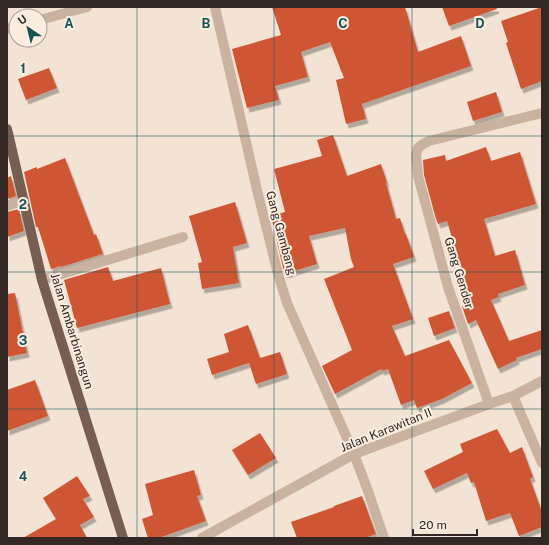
<svg xmlns="http://www.w3.org/2000/svg" width="549" height="545" viewBox="0 0 549 545" font-family="'Public Sans',sans-serif">
<defs>
<filter id="shadow"><feDropShadow dx="2.5" dy="4.5" stdDeviation="0" flood-color="#0004"/></filter>
</defs>
<rect width="100%" height="100%" fill="#f2e3d4"/>
<!-- building -->
<g fill="#ce5736" filter="url(#shadow)">
<polygon points="272,7 405,7 418,52 461,36 471,66 362,104 366,119 346,124 336,80 344,78 330,42 301,52 308,77 275,86 279,100 247,108 232,49 281,35"/>
<polygon points="442,7 496,7 497,9 449,26"/>
<polygon points="542,7 542,81 521,89 506,43 508,42 501,21"/>
<polygon points="49,68 57,88 26,100 18,79"/>
<polygon points="496,92 502,112 473,121 467,102"/>
<polygon points="333,135 347,176 381,164 387,183 386,183 396,219 400,218 405,234 406,234 414,257 393,264 413,319 392,326 405,356 449,340 472,383 442,399 417,408 414,400 401,405 388,369 382,371 381,369 335,394 322,366 352,350 324,279 354,267 351,259 345,228 309,236 317,264 285,274 284,272 271,216 285,212 274,169 322,156 317,140"/>
<polygon points="486,147 491,161 520,152 536,204 484,219 495,256 515,250 525,285 498,294 499,297 491,300 509,341 542,330 542,349 516,358 517,360 498,369 476,320 468,324 462,306 470,303 459,278 465,276 458,258 447,221 438,224 436,219 424,175 423,160 445,155 446,161"/>
<polygon points="65,158 94,235 96,234 103,254 61,267 61,266 51,269 38,227 36,227 24,172 37,167 37,169"/>
<polygon points="11,176 16,196 7,199 7,178"/>
<polygon points="235,202 247,243 233,247 239,283 202,289 198,263 202,262 189,216"/>
<polygon points="19,209 24,231 7,237 7,212"/>
<polygon points="108,267 113,281 161,268 170,304 77,328 64,280"/>
<polygon points="15,293 27,353 7,357 7,294"/>
<polygon points="449,311 455,328 434,336 428,318"/>
<polygon points="248,325 260,358 280,352 287,374 256,384 249,363 212,375 207,359 229,352 224,334"/>
<polygon points="35,380 48,416 7,431 7,390"/>
<polygon points="497,429 510,453 522,447 533,477 530,479 542,512 542,527 519,536 510,513 486,521 474,482 471,483 467,473 433,489 424,471 463,452 460,444"/>
<polygon points="260,433 276,458 248,475 232,450"/>
<polygon points="194,470 201,495 197,496 206,521 159,538 148,538 142,519 153,515 145,484"/>
<polygon points="77,476 90,496 83,499 94,517 80,525 87,538 23,538 56,519 43,498"/>
<polygon points="362,496 376,534 365,538 297,538 291,522 334,507 334,506"/>
</g>
<g fill="none" stroke-linecap="round" stroke-linejoin="round">
<!-- minor -->
<g stroke="#cab2a0" stroke-width="10">
<polyline points="215,7 257,190 278,274 287,303 354,454 368,491 384,538"/>
<polyline points="40,20 87,7"/>
<polyline points="7,29 16,26"/>
<polyline points="7,206 24,200"/>
<polyline points="42,280 183,237"/>
<polyline points="513,396 542,463"/>
<polyline points="489,404 448,287 418,176 416,155 418,148 423,144 429,141 542,113"/>
<polyline points="202,538 354,454 489,404 513,396 542,381"/>
</g>
<!-- major -->
<polyline stroke="#775e53" stroke-width="10" points="7,129 42,280 123,538"/>
</g>
<!-- grid -->
<path fill="none" stroke="#175457" stroke-width="1" stroke-opacity="0.55" d="M137,7V538M274,7V538M412,7V538M7,136H542M7,272H542M7,409H542"/>
<g text-anchor="middle" dominant-baseline="central" stroke-width="4" stroke-linejoin="round" paint-order="stroke">
<!-- street labels -->
<g font-size="12" fill="#332824" stroke="#faede0">
<text transform="translate(281 233) rotate(75)">Gang Gambang</text>
<text transform="translate(459 273) rotate(73)">Gang Gender</text>
<text transform="translate(72 331) rotate(73)">Jalan Ambarbinangun</text>
<text transform="translate(386 430) rotate(-22)">Jalan Karawitan II</text>
</g>
</g>
<g font-size="13" text-anchor="middle" font-weight="bold" fill="#175457" stroke="#faede0" stroke-width="4" stroke-linejoin="round" paint-order="stroke">
<text x="69" y="28">A</text>
<text x="206" y="28">B</text>
<text x="343" y="28">C</text>
<text x="480" y="28">D</text>
<text x="23" y="73">1</text>
<text x="23" y="209">2</text>
<text x="23" y="345">3</text>
<text x="23" y="481">4</text>
</g>
<!-- border -->
<rect width="549" height="545" fill="none" stroke="#332824" stroke-width="16"/>
<!-- north arrow -->
<g transform="translate(28 28) rotate(325)"><circle r="19" fill="#faede0" stroke="#aa9e95"/>
<path d="M0-3L7 15L0 10L-7 15Z" fill="#175457"/>
<text y="-6" font-size="11" font-weight="bold" text-anchor="middle" fill="#332824">U</text>
</g>
<!-- scale -->
<path d="M413 529v6h64v-6" fill="none" stroke="#332824" stroke-width="2"/>
<text x="419" y="529" font-size="12" fill="#332824" stroke="#faede0" stroke-width="3" paint-order="stroke">20 m</text>
</svg>
